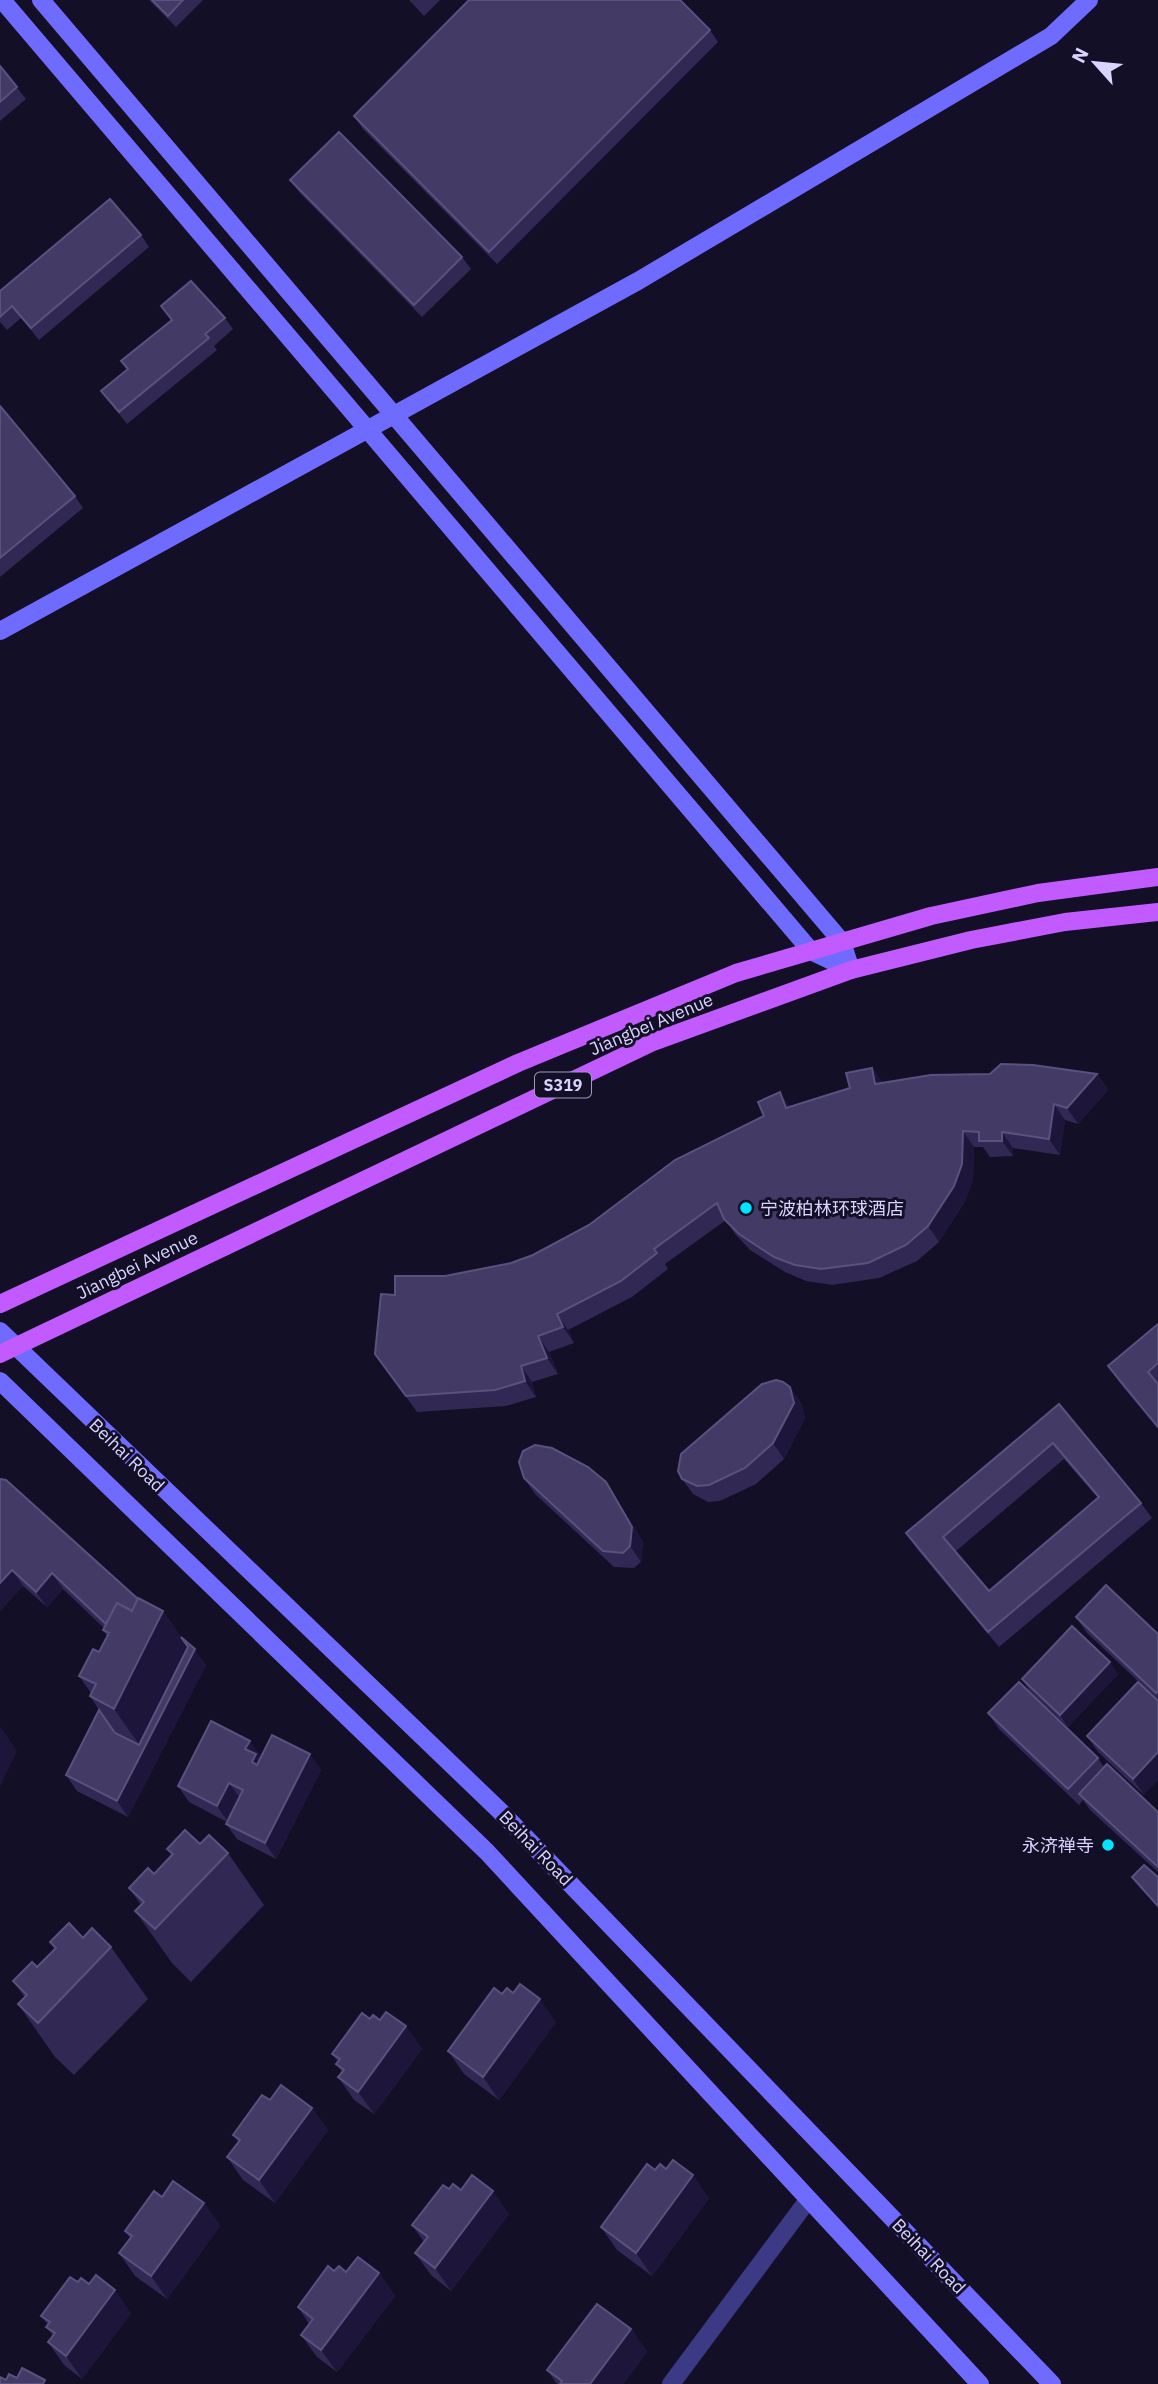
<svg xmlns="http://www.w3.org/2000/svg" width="1158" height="2384" viewBox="0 0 1158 2384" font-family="'IBM Plex Sans','Noto Sans SC',sans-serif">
<rect width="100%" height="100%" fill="#130f26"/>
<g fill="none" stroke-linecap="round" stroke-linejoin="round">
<!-- street -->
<polyline stroke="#3d3a85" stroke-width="18" points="671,2384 805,2204"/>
<!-- secondary -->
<g stroke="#6f6bff" stroke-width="18">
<polyline points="2,0 811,951 851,970"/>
<polyline points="41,0 842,942 851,970"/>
<polyline points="0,631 638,281 1051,36 1089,0"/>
<polyline points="0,1331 500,1811 1052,2384"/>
<polyline points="0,1381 487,1852 980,2384"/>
</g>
<!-- primary -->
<g stroke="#c25bff" stroke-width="18">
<polyline points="0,1304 518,1063 736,973 931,916 1038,893 1158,877"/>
<polyline points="0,1354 653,1042 851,970 971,940 1065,922 1158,912"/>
</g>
</g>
<!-- wall -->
<g fill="#312854" fill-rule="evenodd">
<polygon points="149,0 203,0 176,27"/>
<polygon points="409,0 440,0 424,16"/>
<polygon points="710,30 718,42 497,264 362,128 354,116"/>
<polygon points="0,66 26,99 0,121"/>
<polygon points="290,180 462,257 471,269 422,317 299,192"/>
<polygon points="141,235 149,247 39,340 21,318 7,330 0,322 0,291"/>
<polygon points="161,306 225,318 233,329 214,346 217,350 127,424 101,391 127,370 121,361 171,320"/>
<polygon points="0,406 75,496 83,508 0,577"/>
<polygon points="872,1068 883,1083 1097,1074 1108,1090 1078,1124 1065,1120 1060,1155 1013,1148 1013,1156 990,1157 983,1147 974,1147 973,1180 965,1201 939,1242 917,1261 879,1278 832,1285 806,1281 785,1272 750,1250 735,1234 726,1220 665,1264 668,1269 632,1297 568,1330 574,1343 549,1352 558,1374 532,1382 536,1397 506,1406 417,1412 375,1354 395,1295 445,1276 511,1263 533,1255 589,1225 790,1107 850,1088"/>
<polygon points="1158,1324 1158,1429 1119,1382 1108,1366"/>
<polygon points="790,1387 801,1403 805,1418 784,1459 756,1484 720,1501 708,1502 693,1494 682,1479"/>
<path d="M1059,1404L1141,1503L1152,1518L999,1647L917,1549L906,1533ZM1064,1459L1098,1498L989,1591L955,1552Z"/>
<polygon points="524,1478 616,1498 643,1542 641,1562 634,1568 614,1567 535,1494"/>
<polygon points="0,1479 138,1599 163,1611 181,1637 206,1665 128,1817 77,1791 66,1775 99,1710 90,1696 91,1693 79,1676 99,1652 107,1636 103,1630 104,1628 63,1589 47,1607 23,1586 0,1611"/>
<polygon points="1076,1617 1158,1634 1158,1700 1087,1633"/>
<polygon points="1118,1674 1068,1727 1030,1691 1022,1679"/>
<polygon points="1138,1682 1144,1795 1098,1752 1087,1736"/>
<polygon points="988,1713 1098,1758 1104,1767 1158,1812 1158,1872 1090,1810 1083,1800 1079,1805 999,1729"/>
<polygon points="310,1754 321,1770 276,1859 237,1839 226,1824 227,1822 189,1802 178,1786 261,1756 260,1760"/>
<polygon points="200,1844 228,1853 264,1905 191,1982 172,1963 135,1911 141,1905 129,1888 154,1874 171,1855 167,1849"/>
<polygon points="1132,1877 1158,1877 1158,1908 1138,1885"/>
<polygon points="83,1938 111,1947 148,1999 74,2075 55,2057 18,2004 25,1998 13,1981 37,1967 55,1949 50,1942"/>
<polygon points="513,1993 556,2022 499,2100 464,2074 448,2051 502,1994"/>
<polygon points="370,2019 380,2020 406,2026 422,2049 374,2114 354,2100 338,2077 342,2072 336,2064 338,2062 332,2054"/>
<polygon points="270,2100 312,2108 328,2130 275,2203 243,2180 227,2157 238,2142 233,2135"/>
<polygon points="666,2169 709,2198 652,2276 617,2250 601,2227 655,2170"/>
<polygon points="449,2189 461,2190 509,2214 451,2291 431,2275 415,2253 424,2242 412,2225"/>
<polygon points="162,2197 204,2203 220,2226 167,2299 135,2276 119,2253 130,2238 125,2231"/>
<polygon points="334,2271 379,2273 395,2296 337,2372 317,2357 301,2335 309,2324 298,2307"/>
<polygon points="78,2282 131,2313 82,2379 64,2365 48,2342 53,2336 46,2327 48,2325 41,2316"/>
<polygon points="631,2329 647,2352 623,2384 557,2384 547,2370"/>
</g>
<!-- shaded-wall -->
<g fill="#1d163a">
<polygon points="872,1068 883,1083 875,1084"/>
<polygon points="1097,1074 1108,1090 1078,1124 1067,1108"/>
<polygon points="780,1092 791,1108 786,1108"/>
<polygon points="1054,1104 1065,1120 1060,1155 1049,1139"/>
<polygon points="963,1131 974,1147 973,1180 965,1201 939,1242 928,1226"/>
<polygon points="1002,1132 1013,1148 1013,1156 1002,1141"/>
<polygon points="557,1314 568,1330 574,1343 563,1327"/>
<polygon points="538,1336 549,1352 558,1374 547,1358"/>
<polygon points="521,1366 532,1382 536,1397 525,1381"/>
<polygon points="790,1387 801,1403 805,1418 784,1459 773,1443"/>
<polygon points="606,1482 616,1498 643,1542 641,1562 630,1546"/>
<polygon points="12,1570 23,1586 0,1611 0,1583"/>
<polygon points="52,1573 63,1589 47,1607 36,1592"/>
<polygon points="163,1611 193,1654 195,1649 206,1665 128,1817 117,1801 143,1750 114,1709"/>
<polygon points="1110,1662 1118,1674 1068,1727 1060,1715"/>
<polygon points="0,1726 17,1751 0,1787"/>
<polygon points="250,1741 261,1756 259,1759 267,1770 252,1762 245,1749"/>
<polygon points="1158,1752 1158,1780 1144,1795 1133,1779"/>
<polygon points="310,1754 321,1770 276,1859 265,1843"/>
<polygon points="229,1783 240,1798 228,1822 217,1806"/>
<polygon points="540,1999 556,2022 499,2100 483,2077"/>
<polygon points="406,2026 422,2049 374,2114 358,2092"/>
<polygon points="312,2108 328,2130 275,2203 259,2180"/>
<polygon points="693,2175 709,2198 652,2276 636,2253"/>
<polygon points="493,2191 509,2214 451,2291 435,2268"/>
<polygon points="204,2203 220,2226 167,2299 151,2276"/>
<polygon points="379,2273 395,2296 337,2372 321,2350"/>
<polygon points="115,2290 131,2313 82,2379 66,2356"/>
<polygon points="631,2329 647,2352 623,2384 590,2384"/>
</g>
<!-- building -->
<g fill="#433a66" stroke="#5a527e" stroke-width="2" fill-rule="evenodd">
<polygon points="152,0 183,0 168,16"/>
<polygon points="469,0 680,0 710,30 489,252 354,116"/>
<polygon points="0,66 17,87 0,102"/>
<polygon points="339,132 462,257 414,305 290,180"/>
<polygon points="110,199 141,235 31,328 12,306 0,317 0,291"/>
<polygon points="191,281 225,318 205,334 209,338 119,412 101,391 128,369 121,361 172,320 161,306"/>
<polygon points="0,406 75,496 0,558"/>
<polygon points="1001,1064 1033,1065 1097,1074 1067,1108 1054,1104 1049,1139 1002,1132 1002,1141 979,1141 979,1132 963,1131 962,1164 954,1186 928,1226 906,1245 868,1263 821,1269 795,1265 774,1257 739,1234 724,1219 717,1203 654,1249 657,1253 621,1281 557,1314 563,1327 538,1336 547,1358 521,1366 525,1381 495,1390 406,1396 375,1354 381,1294 395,1295 395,1276 445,1276 511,1263 533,1255 589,1225 675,1160 764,1116 758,1102 780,1092 786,1108 850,1088 846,1073 872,1068 875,1084 931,1075 990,1074"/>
<polygon points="1158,1324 1158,1363 1148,1372 1158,1384 1158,1427 1108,1366"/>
<polygon points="776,1380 783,1382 790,1387 794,1403 773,1443 745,1468 709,1485 697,1486 682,1479 678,1471 681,1454 762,1384"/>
<path d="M1059,1404L1141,1503L988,1632L906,1533ZM1053,1443L1099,1497L989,1591L943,1537Z"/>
<polygon points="535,1445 552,1448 588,1467 606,1482 632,1527 630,1546 623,1553 603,1551 524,1478 519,1462 523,1451"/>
<polygon points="0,1479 6,1480 138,1599 132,1611 117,1603 106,1624 52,1573 36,1592 12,1570 0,1583"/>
<polygon points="1106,1585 1158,1634 1158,1691 1156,1693 1076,1617"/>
<polygon points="138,1598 163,1611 114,1709 90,1696 96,1684 79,1676 93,1649 99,1652 109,1633 103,1630 117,1603 132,1611"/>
<polygon points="1072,1626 1110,1662 1060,1715 1022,1679"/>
<polygon points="181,1637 195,1649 117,1801 66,1775 99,1710 115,1733 139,1745 188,1647"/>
<polygon points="1019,1682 1098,1758 1068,1789 988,1713"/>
<polygon points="1138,1682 1158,1701 1158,1752 1133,1779 1087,1736"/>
<polygon points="211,1721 250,1741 245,1749 256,1754 252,1762 257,1765 272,1735 310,1754 265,1843 226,1824 243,1790 229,1783 217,1806 178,1786"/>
<polygon points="1107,1764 1158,1812 1158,1867 1079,1794"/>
<polygon points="185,1830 200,1844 209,1835 228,1853 155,1929 135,1911 144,1902 129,1888 148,1868 154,1874 173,1854 167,1849"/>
<polygon points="1144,1865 1158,1877 1158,1906 1132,1877"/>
<polygon points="69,1923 83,1938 92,1928 111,1947 38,2023 18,2004 27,1995 13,1981 32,1962 37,1967 56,1948 50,1942"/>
<polygon points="520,1984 540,1999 483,2077 448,2051 494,1988 502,1994 507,1988 513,1993"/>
<polygon points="386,2012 406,2026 358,2092 338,2077 344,2070 336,2064 340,2059 332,2054 362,2013 370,2019 373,2015 380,2020"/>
<polygon points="281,2085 312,2108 259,2180 227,2157 240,2140 233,2135 262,2095 270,2100"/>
<polygon points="673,2160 693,2175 636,2253 601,2227 647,2164 655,2170 660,2164 666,2169"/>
<polygon points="472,2175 493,2191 435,2268 415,2253 428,2237 412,2225 443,2185 449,2189 453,2184 461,2190"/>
<polygon points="173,2181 204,2203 151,2276 119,2253 132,2236 125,2231 154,2191 162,2197"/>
<polygon points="358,2257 379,2273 321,2350 301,2335 313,2319 298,2307 328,2266 334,2271 339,2266 346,2272"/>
<polygon points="96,2275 115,2290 66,2356 48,2342 55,2333 46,2327 50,2322 41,2316 70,2277 78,2282 81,2278 89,2284"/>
<polygon points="597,2304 631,2329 590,2384 560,2384 562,2381 547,2370"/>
<polygon points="22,2368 45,2380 43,2384 0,2384 0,2377 6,2380 9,2374 17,2378"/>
</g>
<!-- markers -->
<g fill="#00e5ff" stroke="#130f26" stroke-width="2.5">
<circle cx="746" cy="1208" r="7"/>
<circle cx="1108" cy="1845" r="7"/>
</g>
<g text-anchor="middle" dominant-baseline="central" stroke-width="6" stroke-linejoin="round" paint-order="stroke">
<!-- shield labels -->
<rect fill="#130f26" stroke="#9e99be" stroke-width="2" x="535" y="1072.5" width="56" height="25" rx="5"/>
<g font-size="16" font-weight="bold" fill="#d9d4ff">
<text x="563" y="1085">S319</text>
</g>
<!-- street labels -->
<g font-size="18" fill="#d9d4ff" stroke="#130f26">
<text transform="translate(651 1024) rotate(-23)">Jiangbei Avenue</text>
<text transform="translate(137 1265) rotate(-26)">Jiangbei Avenue</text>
<text transform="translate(127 1455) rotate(44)">Beihai Road</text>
<text transform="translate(536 1848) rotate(46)">Beihai Road</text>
<text transform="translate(929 2256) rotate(46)">Beihai Road</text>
</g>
<!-- poi labels -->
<g font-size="18" fill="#d9d4ff" stroke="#130f26" text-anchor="start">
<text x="760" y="1208">宁波柏林环球酒店</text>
<text x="1094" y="1845" text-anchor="end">永济禅寺</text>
</g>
</g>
<!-- north arrow -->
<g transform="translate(1095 63) rotate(297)" stroke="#130f26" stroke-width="5" paint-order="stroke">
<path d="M0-5L12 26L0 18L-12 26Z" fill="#d9d4ff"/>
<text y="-10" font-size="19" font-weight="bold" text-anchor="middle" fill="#d9d4ff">N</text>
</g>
</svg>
